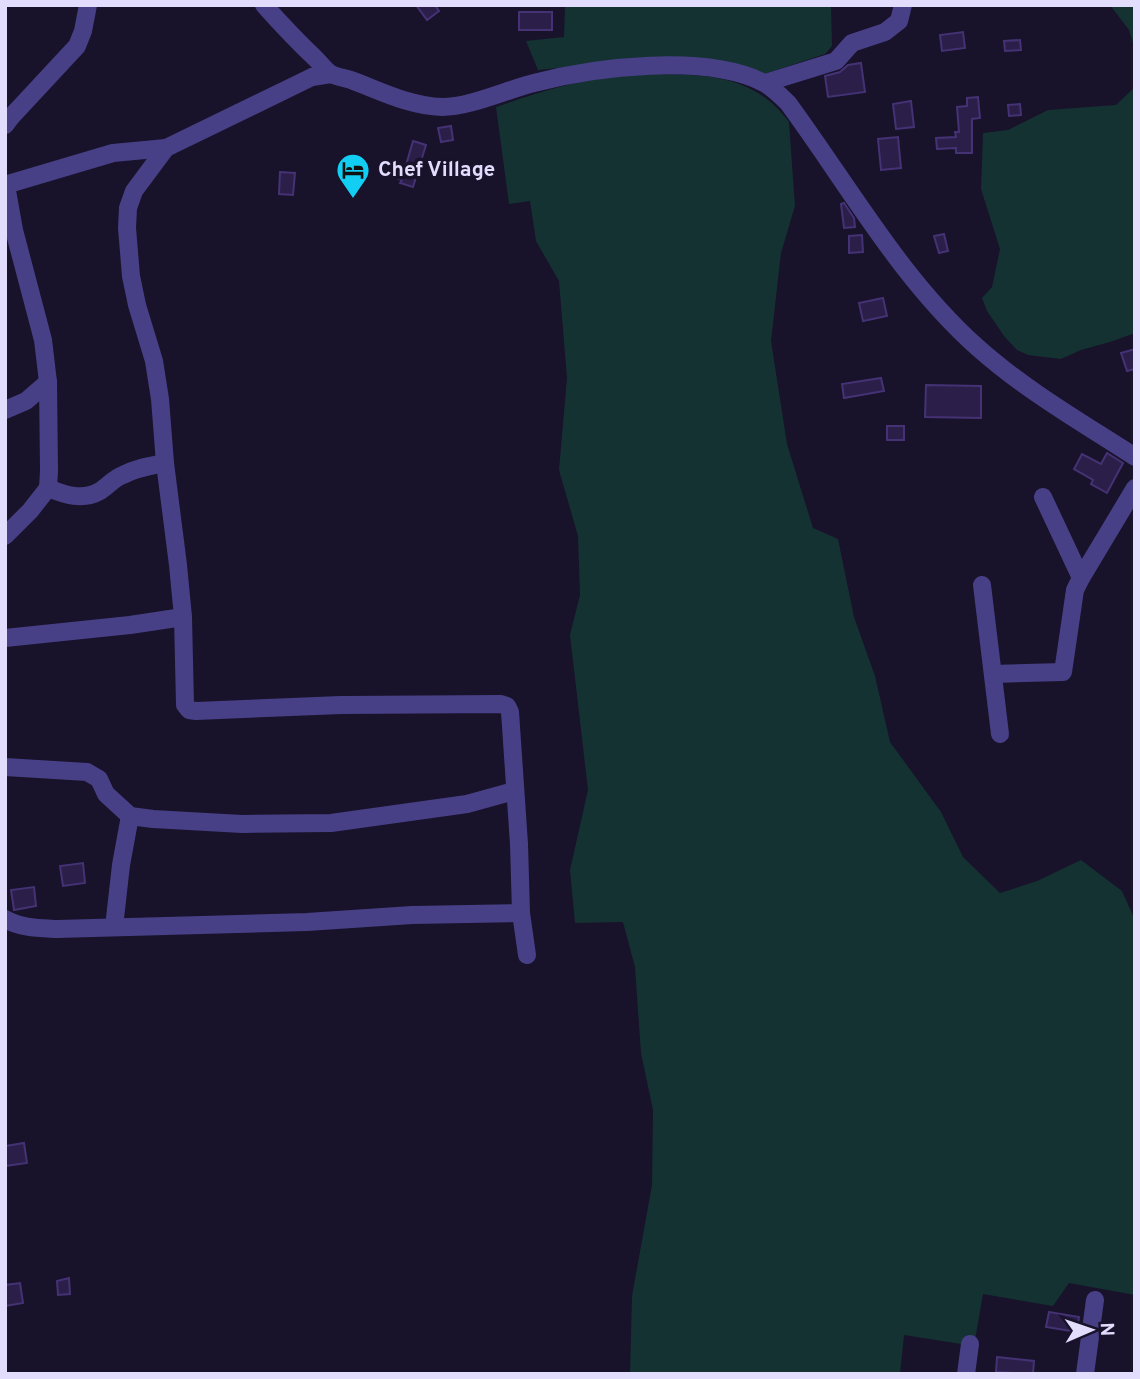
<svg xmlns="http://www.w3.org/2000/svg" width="1140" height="1379" viewBox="0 0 1140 1379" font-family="Overpass,sans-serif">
<rect width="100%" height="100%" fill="#18122a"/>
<!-- green -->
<g fill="#153233">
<polygon points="565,5 831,5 832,46 825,54 761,75 648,59 538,70 526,41 564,37"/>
<polygon points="1110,5 1135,5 1135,49 1129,30"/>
<path d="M655,74C709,75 754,75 789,122L795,206L781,253L771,341L787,444L813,528L838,539L854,617L875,676L890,742L941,812L963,857L1000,893L1037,881L1081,860L1122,891L1135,920V1295L1069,1283L1053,1306L983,1294L974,1346L904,1335L900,1374H630L632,1296L652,1185L653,1110L641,1053L635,967L623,922L575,923L570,870L588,790L570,635L580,595L578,536L559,470L567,378L559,281L536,241L530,201L509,204L496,107C534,94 572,81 612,77C626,75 641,75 655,74Z"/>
<polygon points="1135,87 1135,333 1110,342 1081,350 1061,359 1028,355 1017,350 1004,336 987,311 982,298 992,287 1000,249 981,189 983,133 1008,130 1048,110 1116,105"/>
</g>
<!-- building -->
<g fill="#2b1f4a" stroke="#443274" stroke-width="2">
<polygon points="416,5 435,5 439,11 427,20"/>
<rect x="519" y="12" width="33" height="18"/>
<polygon points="963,32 965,48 942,51 940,35"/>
<polygon points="1020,40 1021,50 1005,51 1004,41"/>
<polygon points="861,63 865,92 828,97 825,76 840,72 848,65"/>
<polygon points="978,97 980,118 972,119 972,153 956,153 956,148 937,149 936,138 956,137 955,132 959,132 957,107 967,106 967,98"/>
<polygon points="911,101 914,127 896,129 893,104"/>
<polygon points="1020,104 1021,115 1009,116 1008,105"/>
<polygon points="451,126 453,140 441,142 438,128"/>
<polygon points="898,137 901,168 881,170 878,139"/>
<polygon points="413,141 426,145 413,187 400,183 402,180 388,175 392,161 406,165"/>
<polygon points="280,172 295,173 293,195 279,194"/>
<polygon points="844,203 854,218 855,227 844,228 841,204"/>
<polygon points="944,234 948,251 939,253 934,236"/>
<polygon points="862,235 863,252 849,253 849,236"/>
<polygon points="883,298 887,316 863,321 859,303"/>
<polygon points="1135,349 1135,369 1127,371 1121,353"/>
<polygon points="881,378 884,391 844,398 842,384"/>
<polygon points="926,385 981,386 981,418 925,417"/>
<rect x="887" y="426" width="17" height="14"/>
<polygon points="1107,453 1123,463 1107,493 1091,484 1093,480 1074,469 1082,454 1101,464"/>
<polygon points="83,863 85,883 63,886 60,866"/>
<polygon points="34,887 36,906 14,910 11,890"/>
<polygon points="24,1143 27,1163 5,1166 5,1146"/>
<polygon points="69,1278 70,1294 58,1295 57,1281"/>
<polygon points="20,1283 23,1303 5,1306 5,1285"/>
<polygon points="1049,1312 1079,1317 1077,1332 1046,1327"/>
<polygon points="997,1357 1034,1361 1033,1374 996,1372"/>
</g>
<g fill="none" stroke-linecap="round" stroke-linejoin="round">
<!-- minor -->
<g stroke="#474086" stroke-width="18">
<path d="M264,5C281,24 298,42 316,59C320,63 325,70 331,74C337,77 345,78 351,80C381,91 409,106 442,107C470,107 506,90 534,83C595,67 706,53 764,83C773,88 781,96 788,103C849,186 900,278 977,347C1025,390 1081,422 1135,457"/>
<polyline points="765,83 836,61 852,43 885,32 899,21 903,5"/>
<polyline points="5,125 11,117 77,46 83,31 88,5"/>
<polyline points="166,148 134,191 128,208 127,228 131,276 137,305 154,361 160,399 165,463 178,565 183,617 185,705 189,710 196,711 341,705 501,704 507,706 510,712 519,844 521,913 527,955"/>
<polyline points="5,185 113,153 166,148 312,77 331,74"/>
<polyline points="5,410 26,401 48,382"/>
<path d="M48,488C65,495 83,501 100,491C108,486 114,478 123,475C136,468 150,466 165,463"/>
<polyline points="1043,497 1081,578"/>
<polyline points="5,536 30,511 48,488 49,471 48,382 43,340 14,230 6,185"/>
<polyline points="982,585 1000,734"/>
<polyline points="5,638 130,625 183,617"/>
<polyline points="993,674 1063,672 1075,590 1081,578 1135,488"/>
<polyline points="5,767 87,772 99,779 106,794 130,816 153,819 242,824 331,823 467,804 514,791"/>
<path d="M5,919C20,928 40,928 57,929L307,922L412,915L521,913"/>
<polyline points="114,927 121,865 130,816"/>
<polyline points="966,1374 970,1344"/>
<polyline points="1085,1374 1095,1300"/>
</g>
</g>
<!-- icons -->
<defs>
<symbol id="hotel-pin" viewBox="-11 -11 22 30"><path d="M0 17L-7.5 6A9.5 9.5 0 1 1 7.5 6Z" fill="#13cef3" stroke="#18122a"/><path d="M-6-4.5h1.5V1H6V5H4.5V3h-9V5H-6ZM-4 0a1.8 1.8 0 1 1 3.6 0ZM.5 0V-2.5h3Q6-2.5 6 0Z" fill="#111"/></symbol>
</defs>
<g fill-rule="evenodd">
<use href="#hotel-pin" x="334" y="151" width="38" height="52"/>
</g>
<g text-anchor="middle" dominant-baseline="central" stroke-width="7" stroke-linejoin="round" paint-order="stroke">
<!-- poi labels -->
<g font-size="21" font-weight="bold" fill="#e2dcfd" stroke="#18122a" text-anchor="start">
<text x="378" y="170">Chef Village</text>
</g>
</g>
<!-- border -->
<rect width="1140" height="1379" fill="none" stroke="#e2dcfd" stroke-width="14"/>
<!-- north arrow -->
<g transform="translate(1091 1330) rotate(88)" stroke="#18122a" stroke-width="5" paint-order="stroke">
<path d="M0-5L12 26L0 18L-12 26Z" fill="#e2dcfd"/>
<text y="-10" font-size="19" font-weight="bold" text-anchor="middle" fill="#e2dcfd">N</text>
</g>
</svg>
